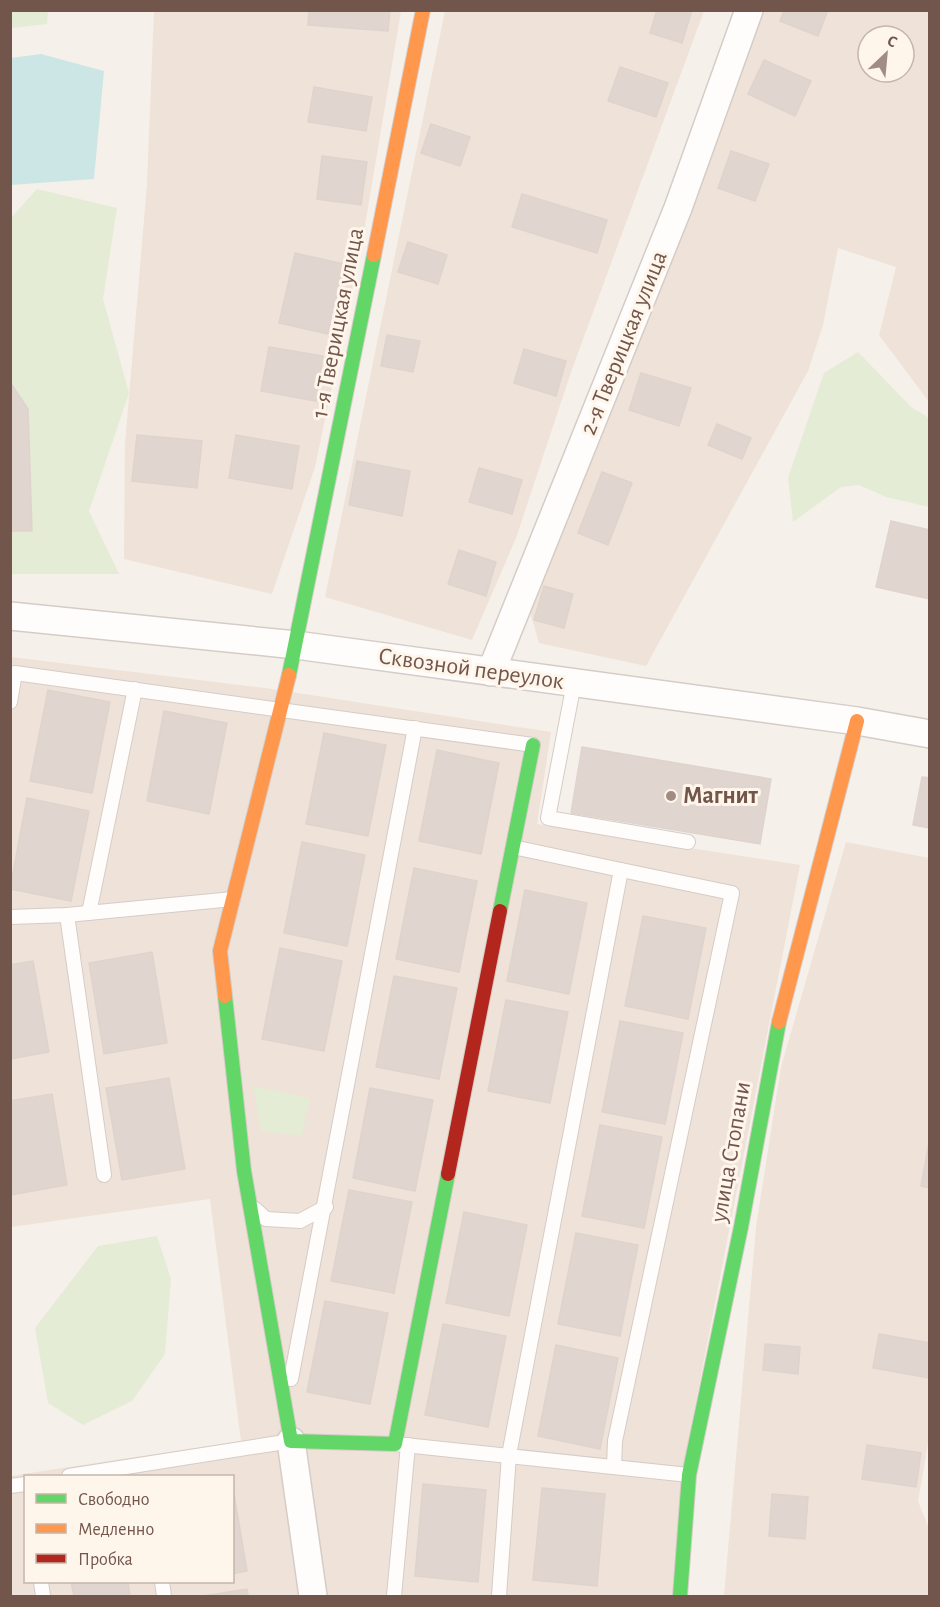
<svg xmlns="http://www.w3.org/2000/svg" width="940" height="1607" viewBox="0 0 940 1607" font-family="'Alegreya Sans',sans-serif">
<rect width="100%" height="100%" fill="#f6f0ea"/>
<!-- residential -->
<g fill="#efe2d8" fill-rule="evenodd">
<polygon points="154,11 401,11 362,243 315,467 272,594 124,559 125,444 147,184"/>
<polygon points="445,11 704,11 571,372 516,538 472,640 325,597"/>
<path d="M760,11H929V402L879,335L896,267L838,248L823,325L808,371L646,666L539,643L530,612L682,228ZM868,36H904V72H868Z"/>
<path d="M11,657L265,688L551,732L537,824L800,865L683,1468L673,1596H11L10,1476L241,1441L210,1199L11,1227ZM26,1476H232V1582H26Z"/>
<polygon points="846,842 929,858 930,1432 918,1501 929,1529 929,1596 724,1596 756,1227 781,1067"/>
</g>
<!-- green -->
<g fill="#e4ecd5">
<polygon points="10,11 48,11 47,24 11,28"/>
<polygon points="37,189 117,208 103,299 129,393 89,511 119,574 11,574 10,219"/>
<polygon points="858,352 911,407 929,418 929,507 886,497 859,485 841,487 793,522 788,478 824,373"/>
<polygon points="253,1086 310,1098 302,1136 261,1131"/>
<polygon points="157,1236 171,1279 165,1354 132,1401 83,1425 48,1403 35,1328 98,1246"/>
</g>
<!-- water -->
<polygon fill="#cce6e6" points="41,54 104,71 94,179 11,185 11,58"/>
<!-- building -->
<g fill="#e0d6cf" stroke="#dfd3cd" stroke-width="1.5">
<polygon points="309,10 390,10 388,31 308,25"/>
<polygon points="657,10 692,10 682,43 650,33"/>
<polygon points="784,10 828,10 818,36 780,21"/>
<polygon points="764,60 811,81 795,116 748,94"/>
<polygon points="620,67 668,83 656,117 608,101"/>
<polygon points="314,87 372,97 366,131 308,122"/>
<polygon points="431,124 470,137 460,166 421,153"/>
<polygon points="731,151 769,164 755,201 718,188"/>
<polygon points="322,156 367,162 361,205 317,199"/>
<polygon points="522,194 607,220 597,253 512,227"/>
<polygon points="408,242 447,255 438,284 398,272"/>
<polygon points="295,253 344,264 328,334 279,323"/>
<polygon points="387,335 420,341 413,372 381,366"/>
<polygon points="269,347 323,356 316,401 261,391"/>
<polygon points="524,349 566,361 556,396 514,383"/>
<polygon points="641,373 691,388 679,426 629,410"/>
<polygon points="10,382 28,409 32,531 10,531"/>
<polygon points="717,424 751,438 742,459 708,445"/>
<polygon points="137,435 202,441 197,488 132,481"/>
<polygon points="236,435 299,446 292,489 229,478"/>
<polygon points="357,461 410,471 402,516 349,505"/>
<polygon points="479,468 522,480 512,514 469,502"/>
<polygon points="602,472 632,483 608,545 578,533"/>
<polygon points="891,521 930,530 930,599 876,587"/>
<polygon points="459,550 496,562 486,596 448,584"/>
<polygon points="544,586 573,594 564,628 534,620"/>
<polygon points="48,690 110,702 92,793 30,781"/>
<polygon points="164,711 227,723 209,814 147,801"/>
<polygon points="324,733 386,745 368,836 306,824"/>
<polygon points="582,747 771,779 760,844 571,813"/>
<polygon points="437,750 499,763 481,854 419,841"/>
<polygon points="922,777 930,778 930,828 913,825"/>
<polygon points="27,798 89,811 71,901 10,889"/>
<polygon points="302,842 365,855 347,946 284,933"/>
<polygon points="414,868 477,881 459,972 396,959"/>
<polygon points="525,890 587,903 569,994 507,981"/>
<polygon points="643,916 706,928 688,1019 625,1006"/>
<polygon points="280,948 342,961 324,1051 262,1039"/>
<polygon points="152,952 167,1043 104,1054 89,963"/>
<polygon points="33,961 49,1052 10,1059 10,965"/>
<polygon points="394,976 457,988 439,1079 376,1067"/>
<polygon points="506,1000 568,1012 550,1103 488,1091"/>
<polygon points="620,1021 683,1033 665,1124 602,1112"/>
<polygon points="169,1078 185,1169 122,1180 106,1088"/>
<polygon points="370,1088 433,1100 415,1191 353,1178"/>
<polygon points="52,1094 67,1185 10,1195 10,1101"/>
<polygon points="600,1125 662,1137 644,1228 582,1216"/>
<polygon points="929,1143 930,1143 930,1188 921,1186"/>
<polygon points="349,1190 412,1202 394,1293 331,1281"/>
<polygon points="464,1212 527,1225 509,1316 446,1303"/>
<polygon points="576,1233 638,1245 620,1336 558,1324"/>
<polygon points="325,1301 388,1313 370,1404 307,1392"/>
<polygon points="443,1324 506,1336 488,1427 425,1415"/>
<polygon points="879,1334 930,1343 930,1378 873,1368"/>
<polygon points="765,1344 800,1347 798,1374 763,1370"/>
<polygon points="556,1345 618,1358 600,1449 538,1436"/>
<polygon points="867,1445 921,1453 916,1487 862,1479"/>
<polygon points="232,1482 247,1571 232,1574"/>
<polygon points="423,1484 486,1490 478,1582 415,1576"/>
<polygon points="542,1488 605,1494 597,1586 533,1580"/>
<polygon points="772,1494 808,1497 805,1539 769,1536"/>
<polygon points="71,1582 128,1582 130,1596 74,1596"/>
<polygon points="247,1589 248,1596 203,1596"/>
</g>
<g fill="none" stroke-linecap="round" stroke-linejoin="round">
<defs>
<g id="lane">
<polyline points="574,683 548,818 688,842"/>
<polyline points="10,702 15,673 533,745"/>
<polyline points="89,913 135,689"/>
<polyline points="67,915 104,1175"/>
<polyline points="10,917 67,915 233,899"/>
<polyline points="255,1209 266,1219 300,1221 326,1207"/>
<polyline points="291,1379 415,728"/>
<polyline points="395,1444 689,1475"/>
<polyline points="614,1467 615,1441 732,893 621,870"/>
<polyline points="69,1476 291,1441"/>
<polyline points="10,1486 26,1484"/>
<polyline points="41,1582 43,1596"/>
<polyline points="162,1582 164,1596"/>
<polyline points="394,1596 408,1445"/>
<polyline points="499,1596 509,1455 621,870 513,847"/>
</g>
<g id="street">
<polyline points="10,616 296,645 857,721 930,734"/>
<polyline points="491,672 678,208 749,10"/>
<polyline points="291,1441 313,1596"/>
</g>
<g id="fast">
<polyline points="289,675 374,255"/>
<polyline points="500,911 533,745"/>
<polyline points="225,996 244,1171 291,1441 395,1444 448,1174"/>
<polyline points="680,1596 689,1475 741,1227 779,1022"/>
</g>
<g id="slow">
<polyline points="374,255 423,10"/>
<polyline points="225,996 220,951 289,675"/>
<polyline points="779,1022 857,721"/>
</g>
<polyline id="jam" points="448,1174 500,911"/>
</defs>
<!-- lane casing -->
<use href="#lane" stroke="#d5ccc7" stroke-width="16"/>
<!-- street casing -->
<use href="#street" stroke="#d5ccc7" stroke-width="30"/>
<!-- fast casing -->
<use href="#fast" stroke="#d5ccc6" stroke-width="16"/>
<!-- slow casing -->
<use href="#slow" stroke="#d5ccc6" stroke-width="16"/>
<!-- jam casing -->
<use href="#jam" stroke="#d5ccc6" stroke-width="16"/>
<!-- lane -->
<use href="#lane" stroke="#fefdfc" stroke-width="14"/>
<!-- street -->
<use href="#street" stroke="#fefdfc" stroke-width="27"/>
<!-- fast -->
<use href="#fast" stroke="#63d668" stroke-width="14"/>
<!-- slow -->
<use href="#slow" stroke="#ff974d" stroke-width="14"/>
<!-- jam -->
<use href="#jam" stroke="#b3261e" stroke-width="14"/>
</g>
<!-- markers -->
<circle fill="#a18c83" stroke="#fef5eb" stroke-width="2" cx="671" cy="796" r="6"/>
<g text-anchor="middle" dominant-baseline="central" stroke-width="6" stroke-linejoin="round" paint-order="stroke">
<!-- street labels -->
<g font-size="24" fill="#73564b" stroke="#fef5eb">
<text transform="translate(338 323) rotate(-79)">1-я Тверицкая улица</text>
<text transform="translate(624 343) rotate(-68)">2-я Тверицкая улица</text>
<text transform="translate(471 669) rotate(8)">Сквозной переулок</text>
<text transform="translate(731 1152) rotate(-80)">улица Стопани</text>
</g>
<!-- poi labels -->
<g font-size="24" font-weight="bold" fill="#73564b" stroke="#fef5eb" text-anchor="start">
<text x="683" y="796">Магнит</text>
</g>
</g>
<!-- border -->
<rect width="940" height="1607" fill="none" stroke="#73564b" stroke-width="24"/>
<!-- legend -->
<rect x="24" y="1475" width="210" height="108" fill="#fef5eb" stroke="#c6b5ab" stroke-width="1.5"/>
<rect x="36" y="1494" width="30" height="9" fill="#63d668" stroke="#c6b5ab" stroke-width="1.5"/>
<text x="78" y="1505" font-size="18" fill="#73564b">Свободно</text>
<rect x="36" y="1524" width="30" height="9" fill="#ff974d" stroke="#c6b5ab" stroke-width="1.5"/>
<text x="78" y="1535" font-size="18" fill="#73564b">Медленно</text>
<rect x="36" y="1554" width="30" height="9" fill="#b3261e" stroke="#c6b5ab" stroke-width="1.5"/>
<text x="78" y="1565" font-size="18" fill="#73564b">Пробка</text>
<!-- north arrow -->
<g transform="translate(886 54) rotate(26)"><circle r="28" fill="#fef5eb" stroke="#c6b5ab" stroke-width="1.5"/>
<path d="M0-4.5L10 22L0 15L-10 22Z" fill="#a18c83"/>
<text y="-9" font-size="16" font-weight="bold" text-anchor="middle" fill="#73564b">С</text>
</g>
</svg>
